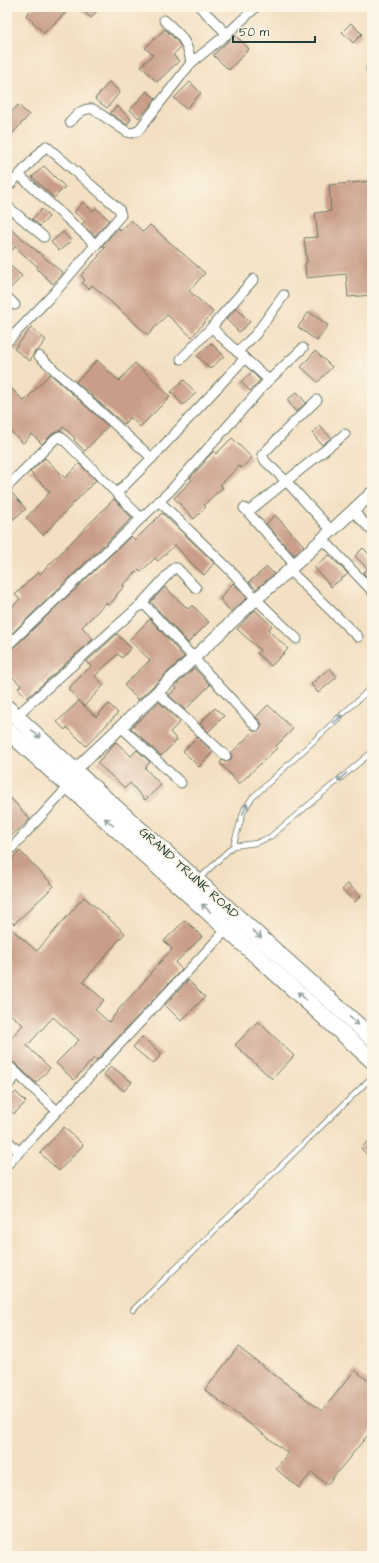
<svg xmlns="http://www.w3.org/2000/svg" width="379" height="1563" viewBox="0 0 379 1563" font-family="'Architects Daughter',sans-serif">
<rect width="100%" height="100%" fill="#fcf5e5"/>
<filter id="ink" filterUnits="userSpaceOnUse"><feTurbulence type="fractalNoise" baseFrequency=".025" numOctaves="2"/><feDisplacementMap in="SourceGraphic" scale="8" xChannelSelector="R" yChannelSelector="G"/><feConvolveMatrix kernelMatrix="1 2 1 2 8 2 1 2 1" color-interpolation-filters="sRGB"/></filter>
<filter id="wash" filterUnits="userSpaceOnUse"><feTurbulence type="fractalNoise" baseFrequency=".012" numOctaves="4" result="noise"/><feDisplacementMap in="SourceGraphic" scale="16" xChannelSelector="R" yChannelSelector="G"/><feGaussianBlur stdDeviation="0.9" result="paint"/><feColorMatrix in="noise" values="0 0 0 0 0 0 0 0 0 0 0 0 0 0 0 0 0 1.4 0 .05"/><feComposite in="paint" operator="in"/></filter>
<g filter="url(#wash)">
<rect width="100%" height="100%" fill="#f3dfc1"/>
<g id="blocks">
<!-- building -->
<g fill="#c99d88">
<polygon points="34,7 72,7 44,33 26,15"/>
<polygon points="79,7 100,7 91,18"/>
<polygon points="351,23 362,34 353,43 342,32"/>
<polygon points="165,29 176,40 181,47 173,55 179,61 157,82 141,66 153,55 145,48"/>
<polygon points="235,35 249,49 229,70 213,55"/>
<polygon points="109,82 120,92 107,108 95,99"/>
<polygon points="190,82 201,93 186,109 174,98"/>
<polygon points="147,91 156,99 139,118 130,110"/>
<polygon points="18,105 29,115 7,140 7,117"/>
<polygon points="117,106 131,119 127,125 110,113"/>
<polygon points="44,166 65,187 54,198 32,177"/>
<polygon points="372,181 372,295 348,297 346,274 306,278 305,263 307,262 304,238 318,237 315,213 331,211 329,185"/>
<polygon points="83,202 93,211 96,208 109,220 95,236 82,224 85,221 74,212"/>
<polygon points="42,209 49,217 40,226 32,219"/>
<polygon points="131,220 143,232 150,225 205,273 189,291 213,312 192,337 167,315 148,335 92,285 89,289 82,283 85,280 81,275 99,256 98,256 105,248 102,246 118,228 121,231"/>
<polygon points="7,226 63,273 53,284 37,269 38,267 15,247 7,255"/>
<polygon points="63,232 71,241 59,251 51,242"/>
<polygon points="7,263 22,276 8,291 7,291"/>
<polygon points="236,308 250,322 239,332 226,319"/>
<polygon points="309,312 328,325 317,341 298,327"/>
<polygon points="31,328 46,340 38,350 34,352 30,361 14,349"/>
<polygon points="211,343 224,356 210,369 197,356"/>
<polygon points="315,351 332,367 318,382 301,367"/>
<polygon points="97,360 119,381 135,363 156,382 170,397 140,427 130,417 124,424 76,382"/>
<polygon points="252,372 260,380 250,391 241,382"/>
<polygon points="50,374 108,426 85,451 74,440 75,438 63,427 61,430 52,434 42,444 32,434 23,443 7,428 7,425 11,421 7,417 7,384 24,401"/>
<polygon points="184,380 196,393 183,405 171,392"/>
<polygon points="297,392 306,403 296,412 287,400"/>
<polygon points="320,426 331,438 322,445 312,433"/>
<polygon points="232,438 252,458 241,468 239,466 220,485 223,487 204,505 206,507 194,519 174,498 192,480 190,478 205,462 204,461 214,451 216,454"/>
<polygon points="45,458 65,478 79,464 96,480 43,535 26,518 50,492 30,472"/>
<polygon points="12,493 26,509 7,524 7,497"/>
<polygon points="114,499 132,518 7,638 7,612 20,599 15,595 38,572 40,574"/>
<polygon points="162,513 214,563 204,575 189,561 175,545 158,561 155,558 141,572 139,569 123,585 124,587 116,595 117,596 109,605 106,603 82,627 93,639 27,698 18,688 21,685 7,672 7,652 11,650 131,536 135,540"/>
<polygon points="275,515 304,546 294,555 266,524"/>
<polygon points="363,548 372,557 372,582 363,573 368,569 355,556"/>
<polygon points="329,555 348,574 331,587 314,567"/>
<polygon points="267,567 274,574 256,589 249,582"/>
<polygon points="233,583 247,598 231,612 220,599"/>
<polygon points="165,587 188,609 192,605 209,622 188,643 151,602"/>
<polygon points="255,610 272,626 268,630 288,649 271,666 257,653 260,650 237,629"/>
<polygon points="150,619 184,657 138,700 124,685 150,660 129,640"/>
<polygon points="117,634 131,648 122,658 118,654 95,676 104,685 84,706 68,689 91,666 86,662"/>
<polygon points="194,668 210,685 185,710 169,695 177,688 175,686"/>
<polygon points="330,668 337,677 318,693 311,684"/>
<polygon points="79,701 96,717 109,704 118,713 86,746 67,727 65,730 57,722"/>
<polygon points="159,702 180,722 170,732 177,740 161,756 131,728"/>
<polygon points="268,705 293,729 276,746 277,748 239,784 220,763 222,760 225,762 230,760 232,757 231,753 254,731 260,730 262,724 256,717"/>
<polygon points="215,708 224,716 208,732 200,723"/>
<polygon points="197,737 213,752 199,767 183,751"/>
<polygon points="116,742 131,756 137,750 150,762 145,768 161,785 145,800 130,783 125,788 97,763"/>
<polygon points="7,794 30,819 7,840"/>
<polygon points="20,851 54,886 14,924 7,917 7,864"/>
<polygon points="348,884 361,896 355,902 342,890"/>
<polygon points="84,897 125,933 83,982 104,1000 95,1010 109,1022 120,1008 151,974 150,973 172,949 164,941 185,920 202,937 175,963 182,969 97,1060 94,1058 74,1080 56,1063 79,1040 53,1017 27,1046 50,1068 36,1083 11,1060 7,1058 7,1042 23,1025 7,1011 7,933 11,929 37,951"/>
<polygon points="188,980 205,997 181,1021 165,1005"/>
<polygon points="258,1021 294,1056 272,1079 235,1045"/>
<polygon points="142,1037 162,1054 153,1064 133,1047"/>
<polygon points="111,1066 132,1082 124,1091 104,1075"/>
<polygon points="16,1092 26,1102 14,1114 7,1107 7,1101"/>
<polygon points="64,1127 83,1145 59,1171 40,1153"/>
<polygon points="372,1138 372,1160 361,1148"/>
<polygon points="238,1347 322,1411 355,1370 372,1384 372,1430 327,1485 312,1472 299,1488 276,1469 288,1453 205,1390"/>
</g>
</g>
</g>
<g filter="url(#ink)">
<use href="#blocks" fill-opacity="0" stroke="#697665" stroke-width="1"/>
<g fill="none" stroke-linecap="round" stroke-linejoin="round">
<defs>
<g id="service">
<polyline points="365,693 372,701"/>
<polyline points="233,846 256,843 270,837 372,752"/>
<polyline points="198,880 233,846 244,810 252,798 372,687"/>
<polyline points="133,1310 372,1077"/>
</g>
<g id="minor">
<polyline points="200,7 227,34"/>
<polyline points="191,63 227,34 256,7"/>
<polyline points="371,69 372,68"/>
<path d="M70,122C77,115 83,107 93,109L127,132L131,133L138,131L191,63C188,41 180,34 164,20"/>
<polyline points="19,175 96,245"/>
<polyline points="7,188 46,146 119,209 121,215 56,291 7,342"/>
<polyline points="7,206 44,237"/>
<polyline points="254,279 215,323 213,328 220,336 269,380"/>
<polyline points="7,297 15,305"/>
<polyline points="237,352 255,335 284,295"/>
<polyline points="39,356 152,458"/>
<polyline points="181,359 213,326"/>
<polyline points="317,400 289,427 262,455 265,461 286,481 332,531"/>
<polyline points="7,487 56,438 60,436 141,518"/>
<polyline points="117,493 152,458 245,358"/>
<polyline points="159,501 230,570 256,599 297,639"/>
<polyline points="244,508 295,565"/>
<polyline points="353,511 372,531"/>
<polyline points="248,512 345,434"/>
<polyline points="323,539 372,591"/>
<polyline points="289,570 358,637"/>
<polyline points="140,605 174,568 177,568 196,588"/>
<polyline points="7,646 171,490 266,383 303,348"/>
<polyline points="158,693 226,756"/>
<polyline points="16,716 138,607 143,605 147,607 256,726"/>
<polyline points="121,727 181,783"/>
<polyline points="7,853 69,786"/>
<polyline points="7,1064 57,1111"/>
<polyline points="7,1086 18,1074"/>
<polyline points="7,1140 19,1152"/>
<polyline points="7,1165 228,928"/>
</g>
<polyline id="tertiary" points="75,770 256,599 287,572 372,493"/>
<g id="trunk">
<polyline points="7,708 79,775 372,1038"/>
<polyline points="7,730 372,1060"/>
</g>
</defs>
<!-- service casing -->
<use href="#service" stroke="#697665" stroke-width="6"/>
<!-- minor casing -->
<use href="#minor" stroke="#697665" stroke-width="11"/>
<!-- tertiary casing -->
<use href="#tertiary" stroke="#697665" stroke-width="14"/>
<!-- trunk casing -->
<use href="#trunk" stroke="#697665" stroke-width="18"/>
<!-- service -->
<use href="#service" stroke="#fff" stroke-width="4.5"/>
<!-- minor -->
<use href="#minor" stroke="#fff" stroke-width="9"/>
<!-- tertiary -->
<use href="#tertiary" stroke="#fff" stroke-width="12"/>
<!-- trunk -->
<use href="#trunk" stroke="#fff" stroke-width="16"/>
</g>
<!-- one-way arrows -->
<defs><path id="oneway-shaft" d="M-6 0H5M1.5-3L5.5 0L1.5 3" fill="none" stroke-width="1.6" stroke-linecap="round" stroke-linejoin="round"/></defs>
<g stroke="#8f9e9a">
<use href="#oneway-shaft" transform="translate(338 719) rotate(-42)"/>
<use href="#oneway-shaft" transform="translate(36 734) rotate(42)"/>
<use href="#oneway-shaft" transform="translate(342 777) rotate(139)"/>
<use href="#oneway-shaft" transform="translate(245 809) rotate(-65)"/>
<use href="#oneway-shaft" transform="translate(109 822) rotate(-138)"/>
<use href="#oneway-shaft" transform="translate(206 908) rotate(-138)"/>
<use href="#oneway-shaft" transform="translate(257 934) rotate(42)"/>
<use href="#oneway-shaft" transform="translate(302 996) rotate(-138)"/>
<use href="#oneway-shaft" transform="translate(354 1021) rotate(42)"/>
</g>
</g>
<g text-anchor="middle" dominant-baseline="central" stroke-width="3.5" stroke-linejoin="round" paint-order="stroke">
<!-- street labels -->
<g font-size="13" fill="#1f3d34" stroke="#fcf5e5">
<text transform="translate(189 873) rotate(42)">GRAND TRUNK ROAD</text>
</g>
</g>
<!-- margin -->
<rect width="379" height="1563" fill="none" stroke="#fcf5e5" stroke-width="24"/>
<!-- scale -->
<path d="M233 36v6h82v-6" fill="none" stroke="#1f3d34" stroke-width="2"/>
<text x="239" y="36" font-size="12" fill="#1f3d34" stroke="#fcf5e5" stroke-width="3" paint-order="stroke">50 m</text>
</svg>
